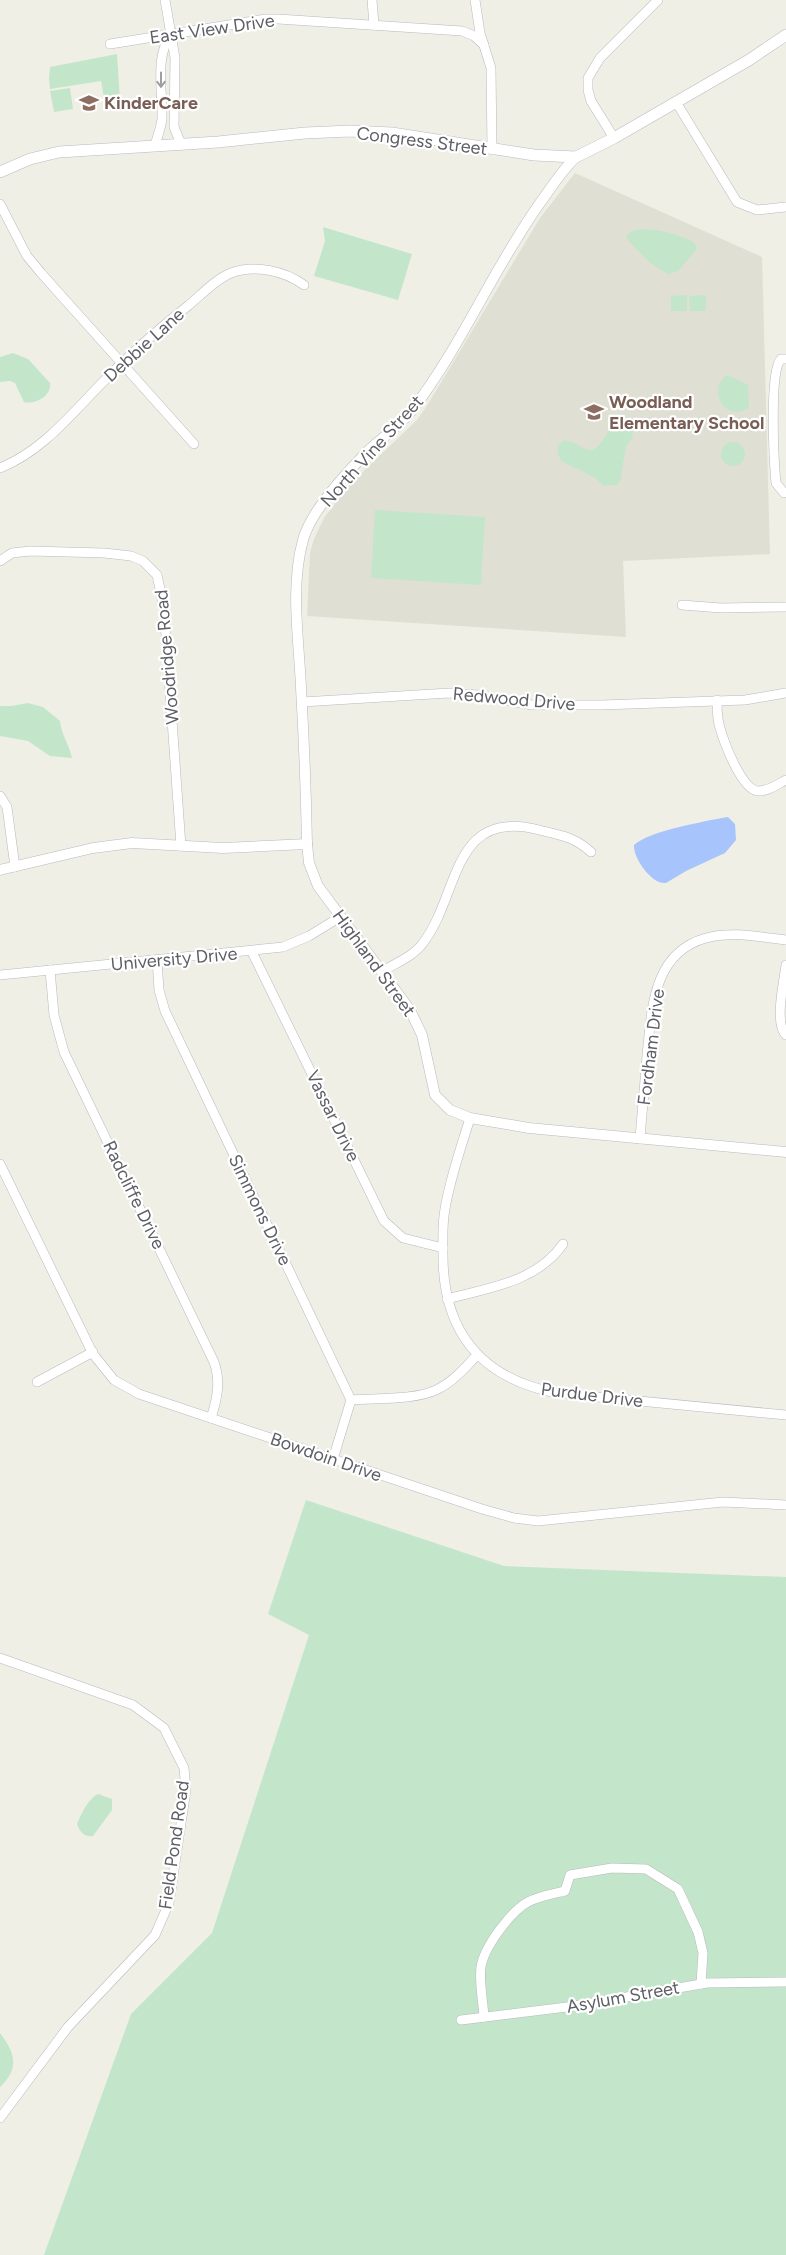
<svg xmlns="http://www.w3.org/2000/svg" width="786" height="2255" viewBox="0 0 786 2255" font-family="Figtree,sans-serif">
<rect width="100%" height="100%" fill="#efefe6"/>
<!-- education -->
<polygon fill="#dfdfd4" points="575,173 762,257 770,554 623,561 626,637 307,616 310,553 314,539 324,518 350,484 417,420 428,404 540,218"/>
<!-- green -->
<g fill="#c3e6cb">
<polygon points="117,54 120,101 105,103 101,81 50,89 49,78 50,67"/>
<polygon points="70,88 73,109 54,112 50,91"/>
<polygon points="323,227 412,254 398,300 314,276 325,241"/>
<path d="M643,229C660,230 681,234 695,243L697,249L678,271L668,274L649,262L626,238C629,230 635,230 643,229Z"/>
<polygon points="687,295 687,311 671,311 671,296"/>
<polygon points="706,295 706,311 690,311 689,296"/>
<path d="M13,353L28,359L50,383C52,396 35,405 24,402L15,383L10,381L0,382V357Z"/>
<path d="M728,375L748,385L749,408C731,419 714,404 719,384L725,376Z"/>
<path d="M621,422L629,425L633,432L632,438L626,446L620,482L616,485L604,486C590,471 576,471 561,460C558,455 556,449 559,445C566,431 585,455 594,449C607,442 606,424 621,422Z"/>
<circle cx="733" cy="454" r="12"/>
<polygon points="375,510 485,517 481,585 371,578"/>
<path d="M28,703L43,707L60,721C61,734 69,744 72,758L50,756L28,741L0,736V706H11Z"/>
<polygon points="306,1500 504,1566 786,1577 786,2255 44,2255 131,2014 212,1933 309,1635 268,1614"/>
<path d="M98,1794L112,1799V1810L93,1836C84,1837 80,1832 77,1824C81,1814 88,1799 98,1794Z"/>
<path d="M0,2033C15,2053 20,2068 0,2087Z"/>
</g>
<!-- water -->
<path fill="#a8c4fd" d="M728,817L735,824L736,840L725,853L686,871L666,883C652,885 633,858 634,845C649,831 706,821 728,817Z"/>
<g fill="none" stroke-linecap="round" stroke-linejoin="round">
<defs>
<g id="minor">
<polyline points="165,0 175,58 174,127 181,144"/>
<polyline points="372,0 374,25"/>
<polyline points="475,0 480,33 491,68 492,150"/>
<polyline points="110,44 266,19 278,19 462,31 474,36 484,45"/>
<polyline points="676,102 737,202 757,210 786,207"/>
<polyline points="614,138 591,101 588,90 588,78 600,58 658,0"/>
<path d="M155,146C157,137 161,128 162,119C163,95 154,52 172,35"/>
<polyline points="0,204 27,256 41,273 194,444"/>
<path d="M0,468C43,451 72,413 104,381C130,354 160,328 189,305C202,294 216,279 231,273C254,264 285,271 304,285"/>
<path d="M784,493L776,483C774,462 769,371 781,359H786"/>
<polyline points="0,561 12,553 30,551 104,553 131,556 143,561 157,575 164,608 181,846"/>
<polyline points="682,605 721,608 786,607"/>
<path d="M717,700C717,710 717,719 720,728C724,742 741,788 757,791C767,792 778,784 786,780"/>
<polyline points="302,702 449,693 478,695 532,705 601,705 745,700 786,693"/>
<polyline points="0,796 7,807 15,867"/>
<polyline points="252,952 384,1221 403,1238 443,1248"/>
<polyline points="157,960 159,990 165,1011 351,1400 333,1459"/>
<path d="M786,965C784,981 774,1024 786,1035"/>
<path d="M50,970L54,1015L64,1052L214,1362C221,1381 217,1400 211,1418"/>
<path d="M383,971C396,963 414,956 423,943C460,895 451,807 539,830C560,835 575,837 591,852"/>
<polyline points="0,975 283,947 309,936 340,917"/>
<path d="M470,1118C461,1148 450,1178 445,1209C442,1224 443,1240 443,1255C443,1331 480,1378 556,1393L786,1415"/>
<path d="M640,1139C642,1111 645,1083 647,1055C652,1010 652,953 706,938C731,931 760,937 786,940"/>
<polyline points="0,1164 93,1354 114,1380 139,1394 482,1509 514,1518 538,1521 723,1502 786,1505"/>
<path d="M447,1299C488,1288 537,1282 563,1244"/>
<polyline points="37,1382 93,1352"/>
<path d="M351,1400C376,1398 415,1400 436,1390C453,1382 465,1368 477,1355"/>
<polyline points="0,1658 133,1705 164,1728 184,1768 186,1790 169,1903 155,1935 68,2027 0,2118"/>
<path d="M484,2017C483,2001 479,1982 481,1967C484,1947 511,1911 528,1902C539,1896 552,1894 565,1891L570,1875L612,1868L646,1869L678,1889L698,1932L703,1953L701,1984"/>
<polyline points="461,2020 575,2006 707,1983 786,1982"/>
</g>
<g id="tertiary">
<path d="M307,844C306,792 304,740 301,688C299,640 290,587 303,540C311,510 348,471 370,449C384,436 401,425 413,409C462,345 493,269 540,203C551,188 562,170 576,157"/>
<polyline points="0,870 93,848 132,843 223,848 307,844 309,863 318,886 410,1010 422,1035 435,1095 450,1110 470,1118 529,1128 786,1152"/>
</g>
<polyline id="secondary" points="0,172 30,159 59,152 218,142 305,133 350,131 392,133 534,155 576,157 614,138 749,60 786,35"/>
</defs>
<!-- minor casing -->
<use href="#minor" stroke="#b8b9bf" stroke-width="10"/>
<!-- tertiary casing -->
<use href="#tertiary" stroke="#b8b9bf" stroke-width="11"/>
<!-- secondary casing -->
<use href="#secondary" stroke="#b9bac1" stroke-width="12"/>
<!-- minor -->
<use href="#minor" stroke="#fff" stroke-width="9"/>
<!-- tertiary -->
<use href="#tertiary" stroke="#fff" stroke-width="10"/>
<!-- secondary -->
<use href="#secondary" stroke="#fff" stroke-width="11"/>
</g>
<!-- one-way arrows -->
<defs><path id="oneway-shaft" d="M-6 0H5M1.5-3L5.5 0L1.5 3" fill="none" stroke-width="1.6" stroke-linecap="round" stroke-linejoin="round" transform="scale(1.25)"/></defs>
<use stroke="#9e9fa3" href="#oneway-shaft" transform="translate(161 80) rotate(90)"/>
<!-- icons -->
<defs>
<symbol id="school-bare" viewBox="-9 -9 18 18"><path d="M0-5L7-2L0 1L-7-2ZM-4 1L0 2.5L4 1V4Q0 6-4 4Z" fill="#8d6e63" stroke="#fff" stroke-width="2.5" paint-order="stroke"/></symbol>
</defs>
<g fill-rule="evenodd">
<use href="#school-bare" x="75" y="89" width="28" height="28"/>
<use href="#school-bare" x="580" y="398" width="28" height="28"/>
</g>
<g text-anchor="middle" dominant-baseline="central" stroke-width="4.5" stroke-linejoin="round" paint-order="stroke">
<!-- street labels -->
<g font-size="18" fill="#5d5f66" stroke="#fff">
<text transform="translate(212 29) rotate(-8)">East View Drive</text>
<text transform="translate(422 141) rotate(7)">Congress Street</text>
<text transform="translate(144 345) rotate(-42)">Debbie Lane</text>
<text transform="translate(372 451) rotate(-48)">North Vine Street</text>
<text transform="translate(167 657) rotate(-95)">Woodridge Road</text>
<text transform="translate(514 699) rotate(5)">Redwood Drive</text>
<text transform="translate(174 959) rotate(-5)">University Drive</text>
<text transform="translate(374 963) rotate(54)">Highland Street</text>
<text transform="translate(651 1047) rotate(-83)">Fordham Drive</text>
<text transform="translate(333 1116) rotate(64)">Vassar Drive</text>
<text transform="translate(134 1195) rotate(64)">Radcliffe Drive</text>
<text transform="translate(260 1210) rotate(64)">Simmons Drive</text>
<text transform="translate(592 1395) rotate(7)">Purdue Drive</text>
<text transform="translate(326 1457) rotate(19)">Bowdoin Drive</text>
<text transform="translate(174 1845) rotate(-82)">Field Pond Road</text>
<text transform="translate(623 1997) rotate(-10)">Asylum Street</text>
</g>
<!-- education labels -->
<g font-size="18" font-weight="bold" fill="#785e54" stroke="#fff" text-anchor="start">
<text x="104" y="103">KinderCare</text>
<text x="609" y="402">Woodland<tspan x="609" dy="21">Elementary School</tspan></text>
</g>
</g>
</svg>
